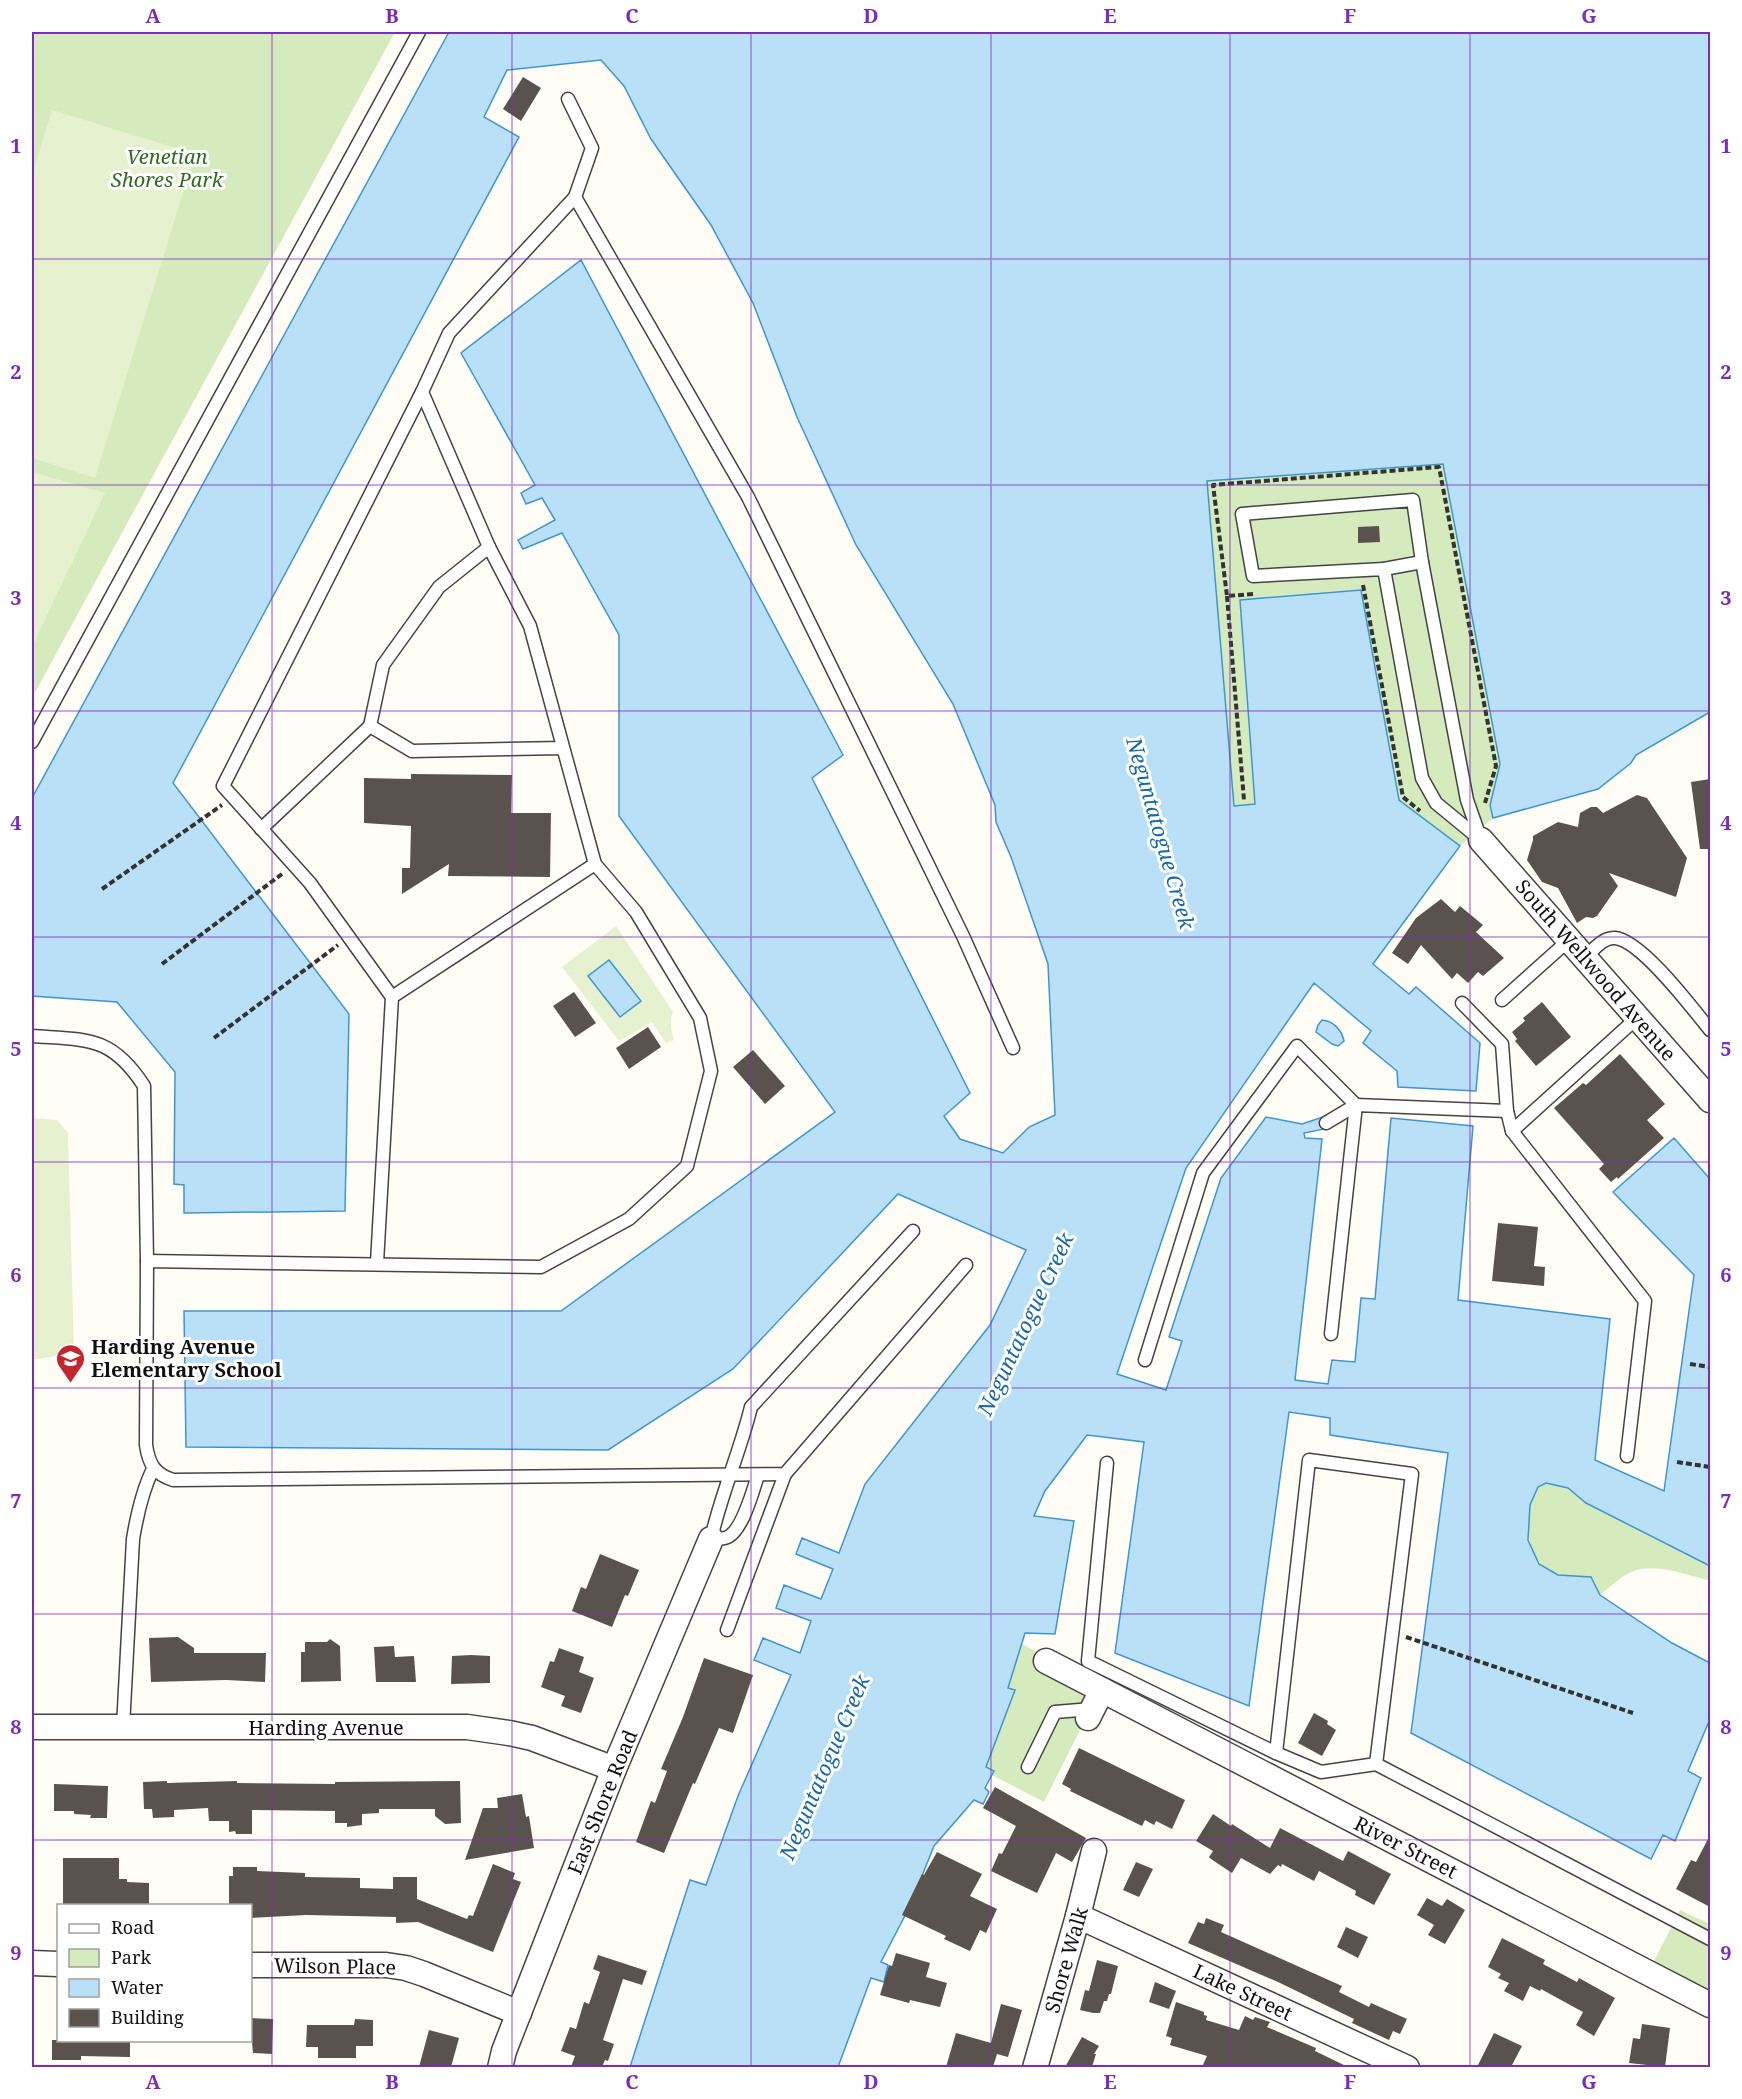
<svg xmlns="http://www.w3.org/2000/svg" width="1742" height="2099" viewBox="0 0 1742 2099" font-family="'Noto Serif',serif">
<rect width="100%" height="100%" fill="#fffdf5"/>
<!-- green -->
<g fill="#d5ebbd">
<polygon points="32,32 395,32 32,698"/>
<polygon points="1443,464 1500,764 1490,805 1493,818 1460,846 1399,800 1360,590 1240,600 1255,804 1234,806 1207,481"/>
<path d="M1546,1483L1568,1488L1586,1503L1710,1566V1581C1687,1575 1654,1562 1631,1572C1620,1577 1609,1588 1600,1595L1590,1577C1574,1578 1550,1577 1539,1562C1524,1543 1522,1494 1546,1483Z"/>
<polygon points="1022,1644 1102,1686 1044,1802 992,1775 993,1771 986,1767 1015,1691 1008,1688"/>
<polygon points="1680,1910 1710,1924 1710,2001 1650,1969"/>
</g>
<!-- pitch -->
<g fill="#e6f2cf">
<polygon points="52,110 195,154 95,478 32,458 32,177"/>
<polygon points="32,472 105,493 32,647"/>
<path d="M616,926L673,1012C669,1022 671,1030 674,1040L666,1043L652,1022L619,1041L562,967Z"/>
<polygon points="32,1118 57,1120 68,1133 74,1353 32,1360"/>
</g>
<!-- water -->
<g fill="#b9e0f7" stroke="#3f96cf" stroke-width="1.5">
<polygon points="449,32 1710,32 1710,712 1636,755 1631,763 1598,789 1493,818 1490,805 1500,764 1443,464 1207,481 1234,806 1255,804 1240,600 1361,590 1399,800 1460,846 1373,964 1409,994 1416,987 1480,1043 1476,1091 1398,1087 1397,1071 1363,1043 1371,1031 1314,983 1186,1168 1117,1374 1166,1390 1182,1341 1169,1337 1221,1178 1266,1117 1302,1124 1326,1116 1329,1128 1304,1133 1305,1138 1322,1139 1295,1380 1328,1384 1332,1360 1355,1362 1361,1298 1375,1299 1391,1118 1473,1126 1458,1300 1610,1319 1595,1460 1664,1491 1694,1275 1613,1192 1674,1138 1710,1179 1710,1566 1586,1503 1568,1488 1546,1483 1538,1487 1530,1505 1528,1540 1539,1564 1558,1575 1591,1577 1600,1595 1672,1643 1710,1663 1710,1719 1688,1771 1701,1778 1675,1841 1663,1835 1651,1859 1411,1733 1448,1453 1330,1435 1330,1418 1289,1412 1249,1706 1115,1653 1144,1442 1087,1435 1045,1491 1034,1516 1074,1521 1055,1634 1025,1633 1008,1688 1015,1690 986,1767 994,1771 985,1788 989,1792 983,1804 974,1800 934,1846 910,1906 881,1962 888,1965 884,1982 871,1978 838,2067 630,2067 690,1880 706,1885 738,1796 791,1675 754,1660 763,1638 800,1653 811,1621 776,1608 784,1585 821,1599 833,1569 796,1554 802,1538 839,1553 865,1484 990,1325 1026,1250 898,1194 733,1369 608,1450 186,1447 184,1311 561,1311 835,1112 619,816 619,635 562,533 523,549 518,540 555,520 542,498 526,504 521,493 535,485 461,353 581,260 843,755 812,778 970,1093 944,1116 960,1139 1003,1153 1029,1127 1055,1115 1048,964 1011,857 996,822 995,805 953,704 856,545 797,417 753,303 711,225 651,139 624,86 601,60 507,70 484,117 519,137 173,783 349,1014 345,1211 184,1213 184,1185 174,1184 175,1072 117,1002 32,996 32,798"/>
<polygon points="609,960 641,1001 620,1017 588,976"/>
<path d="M1322,1020C1334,1021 1342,1031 1344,1041L1338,1046L1332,1044L1316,1032L1318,1025Z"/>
</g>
<!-- building -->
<g fill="#5a524d">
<polygon points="523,77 541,88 521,121 503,109"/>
<polygon points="1379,526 1380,542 1358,543 1358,527"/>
<polygon points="411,774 512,775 511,813 551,813 550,877 448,876 449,864 402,894 402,868 410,868 411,826 364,823 364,778 411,779"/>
<polygon points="1710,779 1710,849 1700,849 1691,782"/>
<polygon points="1637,795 1647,798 1687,858 1676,897 1609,873 1618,886 1597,916 1593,918 1586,917 1577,923 1558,888 1542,882 1527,860 1533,840 1533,836 1558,822 1578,827 1580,813 1591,807 1597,807 1603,813"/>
<polygon points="1441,899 1455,912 1460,906 1483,925 1476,932 1504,958 1483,976 1478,972 1468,983 1457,973 1452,979 1421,945 1408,964 1392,953 1416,918"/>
<polygon points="574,992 596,1023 575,1037 553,1006"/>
<polygon points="1542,1002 1571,1037 1536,1066 1515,1041 1517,1039 1512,1032 1525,1021 1523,1018"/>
<polygon points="648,1027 661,1047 629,1069 616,1048"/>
<polygon points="753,1050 785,1086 765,1104 733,1067"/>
<polygon points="1620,1054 1665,1104 1647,1120 1664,1138 1618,1179 1617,1177 1611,1182 1599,1169 1604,1164 1554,1108 1583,1083 1586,1085"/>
<polygon points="1498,1223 1538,1227 1534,1266 1545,1267 1544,1286 1492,1281"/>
<polygon points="600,1554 639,1570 628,1596 625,1595 612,1627 572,1611 581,1587 586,1589"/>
<polygon points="178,1637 194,1648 194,1653 266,1653 265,1682 226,1680 151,1682 149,1638"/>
<polygon points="330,1639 340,1646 341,1681 301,1682 301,1652 305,1652 305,1642 327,1642"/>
<polygon points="394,1646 395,1657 414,1656 416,1682 376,1682 374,1647"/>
<polygon points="559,1648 584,1657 579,1672 594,1678 581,1713 561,1706 565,1696 541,1687 550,1661 554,1662"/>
<polygon points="471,1655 490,1656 490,1683 451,1684 452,1656"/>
<polygon points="704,1658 753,1675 733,1733 719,1728 695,1784 693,1783 664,1853 636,1842 651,1801 655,1803 667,1771 661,1769 683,1717"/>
<polygon points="1314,1713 1328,1721 1327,1724 1336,1730 1322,1756 1298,1743"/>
<polygon points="1079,1748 1185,1800 1172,1829 1156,1821 1154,1825 1145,1820 1142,1826 1070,1791 1071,1789 1062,1784"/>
<polygon points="167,1781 167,1783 237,1781 237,1783 335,1784 335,1782 460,1781 461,1823 445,1824 435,1816 435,1809 379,1809 379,1813 362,1814 362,1825 347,1827 347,1823 335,1823 335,1811 252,1810 252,1834 236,1834 235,1831 229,1832 229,1821 209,1821 208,1808 174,1810 174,1817 153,1818 152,1809 144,1809 143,1782"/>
<polygon points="54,1784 108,1786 107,1818 90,1818 91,1815 74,1814 74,1811 54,1811"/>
<polygon points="995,1787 1086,1838 1072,1862 1056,1853 1037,1893 991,1871 999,1853 1002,1854 1016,1826 983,1808"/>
<polygon points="522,1794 526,1817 529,1816 534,1848 465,1860 483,1808 498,1808 497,1798"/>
<polygon points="1213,1814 1231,1826 1232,1824 1270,1848 1280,1828 1343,1861 1348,1851 1391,1874 1374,1905 1355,1895 1356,1891 1319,1871 1314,1881 1282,1864 1281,1867 1278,1865 1270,1874 1241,1858 1232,1873 1211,1859 1209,1857 1213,1851 1196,1841"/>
<polygon points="1710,1835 1710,1907 1676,1889 1691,1860 1696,1862"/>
<polygon points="937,1852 982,1874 970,1896 997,1909 986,1933 980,1930 970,1951 944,1939 946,1936 902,1915 922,1874 924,1875"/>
<polygon points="63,1858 119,1858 119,1879 127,1879 127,1882 149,1883 149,1905 63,1905"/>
<polygon points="1136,1862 1153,1869 1139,1897 1123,1890"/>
<polygon points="493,1864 515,1873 513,1879 521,1882 493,1952 418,1922 396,1923 396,1917 306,1915 250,1918 250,1905 229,1905 229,1876 233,1876 233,1867 257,1867 257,1871 305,1873 305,1877 360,1878 360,1888 393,1889 393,1877 417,1877 417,1899 467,1919 469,1915 473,1916"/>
<polygon points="1427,1898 1442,1906 1447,1899 1465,1910 1445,1944 1428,1935 1434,1925 1417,1915"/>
<polygon points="1206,1918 1224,1925 1221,1932 1342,1986 1339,1992 1369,2007 1371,2003 1407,2019 1400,2034 1393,2031 1389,2040 1352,2023 1354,2019 1278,1982 1188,1943 1198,1922 1204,1924"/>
<polygon points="1346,1927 1368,1937 1358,1958 1337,1947"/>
<polygon points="1502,1938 1545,1960 1543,1964 1577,1982 1579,1978 1615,1998 1594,2036 1576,2025 1583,2012 1541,1989 1540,1991 1530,1986 1523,2001 1504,1991 1509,1983 1498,1978 1501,1974 1488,1967"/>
<polygon points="896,1953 930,1963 926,1977 947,1983 940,2007 910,2000 909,2003 880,1995 889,1965 892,1966"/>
<polygon points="598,1955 647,1971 642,1985 623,1979 603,2040 614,2044 608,2061 605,2060 602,2067 571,2067 575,2056 561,2051 570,2027 576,2029 584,2002 589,2004 600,1972 593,1969"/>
<polygon points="1097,1960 1118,1966 1111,1994 1109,1994 1107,2001 1104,2001 1100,2013 1093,2013 1080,2010 1085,1990 1089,1991"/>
<polygon points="1155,1982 1176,1991 1169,2009 1149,2002"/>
<polygon points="1176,2002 1204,2012 1204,2015 1207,2016 1206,2020 1239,2030 1245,2016 1253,2020 1255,2017 1270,2022 1267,2027 1316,2048 1315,2051 1348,2067 1202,2067 1207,2056 1170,2045 1172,2038 1166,2036"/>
<polygon points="1001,2004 1022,2010 1008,2057 997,2054 993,2067 946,2067 956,2033 991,2043"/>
<polygon points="250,2018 273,2019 272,2054 253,2053"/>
<polygon points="355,2019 373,2020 373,2046 356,2046 356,2058 318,2058 318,2047 306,2047 307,2025 354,2025"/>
<polygon points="1642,2024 1670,2028 1665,2067 1629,2063 1633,2038 1640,2039"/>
<polygon points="429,2030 459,2038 451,2067 419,2067"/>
<polygon points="1494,2033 1522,2046 1511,2067 1477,2067"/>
<polygon points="1082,2037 1099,2046 1094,2054 1096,2054 1092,2067 1065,2067"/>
<polygon points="52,2040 130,2040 130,2057 81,2056 81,2060 52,2060"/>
</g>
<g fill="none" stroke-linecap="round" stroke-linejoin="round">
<defs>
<g id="service">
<polyline points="568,99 592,148 575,197"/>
<polygon points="1413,500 1422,562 1467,800 1481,840 1436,803 1422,778 1384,569 1253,576 1242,514"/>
<polyline points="489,547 422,392 449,333 575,197 748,497 963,936 1013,1048"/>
<polyline points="1384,569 1422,562"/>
<polyline points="32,742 419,32"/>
<path d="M562,748L412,751L370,726L383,665L439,587L489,547L530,626L595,864L636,912L700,1018L711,1071L687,1166L629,1219L541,1267L147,1261L146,1445C149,1465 155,1474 173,1480L785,1474L966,1265"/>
<polyline points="261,829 370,726"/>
<path d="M1585,958C1593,950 1603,937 1615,938C1641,940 1693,1009 1710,1030"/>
<polyline points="392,997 595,864"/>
<polyline points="1502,1000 1569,940"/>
<polyline points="1462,1003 1502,1044 1507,1111 1512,1131 1645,1301 1627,1456"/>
<path d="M32,1036C86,1040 111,1035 144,1086L147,1261"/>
<polyline points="1512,1131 1638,1017"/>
<polyline points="377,1263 392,997 310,883 223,786 422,392"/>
<polyline points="1331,1334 1356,1105 1507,1111"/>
<polyline points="1145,1360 1203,1173 1297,1046 1356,1105 1326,1123"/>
<polyline points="1107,1463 1088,1661 1276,1753"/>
<path d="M758,1475C753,1490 742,1534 725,1538C721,1539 715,1539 711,1539C721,1494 740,1452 751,1407L913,1231"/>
<polyline points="727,1630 785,1474"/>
<path d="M123,1727L133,1539C137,1515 142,1491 153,1469"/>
<polyline points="1376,1764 1321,1772 1276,1753 1309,1460 1412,1474 1376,1764 1710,1939"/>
<polyline points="1028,1767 1055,1712 1092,1709"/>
</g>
<g id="minor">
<polyline points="1481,840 1710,1100"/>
<polyline points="1046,1661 1710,2005"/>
<polyline points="1088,1718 1102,1690"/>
<polyline points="32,1727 467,1727 509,1733 532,1738 614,1769"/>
<polyline points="1078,1916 1407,2068"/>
<polyline points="32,1963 58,1964"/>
<polyline points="250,1965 386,1965 406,1968 424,1974 519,2013"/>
<polyline points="500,2068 504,2051 614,1769 711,1539"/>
<polyline points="1035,2068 1078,1916 1094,1851"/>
</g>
</defs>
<!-- service casing -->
<use href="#service" stroke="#444" stroke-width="15"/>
<!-- minor casing -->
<use href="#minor" stroke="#444" stroke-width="27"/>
<!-- path -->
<g stroke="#333" stroke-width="4" stroke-dasharray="6 3" stroke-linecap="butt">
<polyline points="1363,585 1403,797 1420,811"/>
<polyline points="1253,594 1227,596 1213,485 1439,467 1496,766 1485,803"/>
<polyline points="1227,596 1244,800"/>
<polyline points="102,889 222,805"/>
<polyline points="162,964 282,874"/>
<polyline points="214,1038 338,945"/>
<polyline points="1690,1364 1710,1367"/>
<polyline points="1677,1462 1710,1467"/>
<polyline points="1406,1637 1633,1713"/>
</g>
<!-- service -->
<use href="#service" stroke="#fff" stroke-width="12"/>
<!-- minor -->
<use href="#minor" stroke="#fff" stroke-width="24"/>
</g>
<!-- grid -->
<path fill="none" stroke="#7b2cbf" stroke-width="1.5" stroke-opacity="0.55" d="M272,32V2068M512,32V2068M751,32V2068M991,32V2068M1230,32V2068M1470,32V2068M32,259H1710M32,485H1710M32,711H1710M32,937H1710M32,1162H1710M32,1388H1710M32,1614H1710M32,1840H1710"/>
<!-- icons -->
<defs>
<symbol id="school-pin" viewBox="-11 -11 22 30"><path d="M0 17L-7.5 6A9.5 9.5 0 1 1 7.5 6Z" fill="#c4262e" stroke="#fff"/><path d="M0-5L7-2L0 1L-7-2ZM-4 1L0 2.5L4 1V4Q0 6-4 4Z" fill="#fff"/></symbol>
</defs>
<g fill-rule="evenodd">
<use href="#school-pin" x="54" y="1342" width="33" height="45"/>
</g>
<g text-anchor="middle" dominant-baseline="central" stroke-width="6" stroke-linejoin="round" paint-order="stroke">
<!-- park labels -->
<g font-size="20" font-style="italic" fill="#2f6b1f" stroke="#fff">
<text x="167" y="156">Venetian<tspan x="167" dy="23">Shores Park</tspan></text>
</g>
<!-- street labels -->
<g font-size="20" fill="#111" stroke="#fff">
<text transform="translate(1596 970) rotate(49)">South Wellwood Avenue</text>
<text x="326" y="1727">Harding Avenue</text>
<text transform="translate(602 1802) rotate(-68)">East Shore Road</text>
<text transform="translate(1406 1847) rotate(27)">River Street</text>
<text transform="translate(1066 1960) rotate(-74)">Shore Walk</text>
<text transform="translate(335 1966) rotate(1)">Wilson Place</text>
<text transform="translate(1243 1992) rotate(25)">Lake Street</text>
</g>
<!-- poi labels -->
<g font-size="20" font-weight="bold" fill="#111" stroke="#fff" text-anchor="start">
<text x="91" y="1346">Harding Avenue<tspan x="91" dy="23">Elementary School</tspan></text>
</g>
<!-- water labels -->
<g font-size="21" font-style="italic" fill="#1768a6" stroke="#fff">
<text transform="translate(1161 833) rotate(74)">Neguntatogue Creek</text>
<text transform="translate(1025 1324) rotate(-65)">Neguntatogue Creek</text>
<text transform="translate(824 1767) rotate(-67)">Neguntatogue Creek</text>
</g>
</g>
<!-- border -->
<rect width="1742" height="2099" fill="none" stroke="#ffffff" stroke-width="66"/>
<!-- legend -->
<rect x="57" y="1904" width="195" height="138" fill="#ffffff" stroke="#a0a0a0" stroke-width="1.5"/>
<rect x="69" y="1924" width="30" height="9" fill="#ffffff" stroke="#a0a0a0" stroke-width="1.5"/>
<text x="111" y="1934" font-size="18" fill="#111111">Road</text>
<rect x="69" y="1949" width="30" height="18" fill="#d5ebbd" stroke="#a0a0a0" stroke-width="1.5"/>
<text x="111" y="1964" font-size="18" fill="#111111">Park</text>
<rect x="69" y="1979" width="30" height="18" fill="#b9e0f7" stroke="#a0a0a0" stroke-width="1.5"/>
<text x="111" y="1994" font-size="18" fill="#111111">Water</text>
<rect x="69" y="2009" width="30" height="18" fill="#5a524d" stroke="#a0a0a0" stroke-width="1.5"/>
<text x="111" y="2024" font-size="18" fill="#111111">Building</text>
<rect x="33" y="33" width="1676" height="2033" fill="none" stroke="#7b2cbf" stroke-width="2"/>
<g font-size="20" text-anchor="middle" font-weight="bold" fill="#7b2cbf">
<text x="153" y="23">A</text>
<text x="392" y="23">B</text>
<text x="632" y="23">C</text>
<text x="871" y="23">D</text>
<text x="1110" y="23">E</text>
<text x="1350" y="23">F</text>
<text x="1589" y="23">G</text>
<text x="16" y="153">1</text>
<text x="1726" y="153">1</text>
<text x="16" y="379">2</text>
<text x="1726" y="379">2</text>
<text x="16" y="605">3</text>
<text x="1726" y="605">3</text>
<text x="16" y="830">4</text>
<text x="1726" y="830">4</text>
<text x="16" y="1056">5</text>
<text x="1726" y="1056">5</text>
<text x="16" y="1282">6</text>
<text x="1726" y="1282">6</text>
<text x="16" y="1508">7</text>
<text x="1726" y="1508">7</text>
<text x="16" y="1734">8</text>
<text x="1726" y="1734">8</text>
<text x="16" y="1960">9</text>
<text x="1726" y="1960">9</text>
<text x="153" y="2089">A</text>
<text x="392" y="2089">B</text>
<text x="632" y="2089">C</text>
<text x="871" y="2089">D</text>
<text x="1110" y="2089">E</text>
<text x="1350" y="2089">F</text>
<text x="1589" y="2089">G</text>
</g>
</svg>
